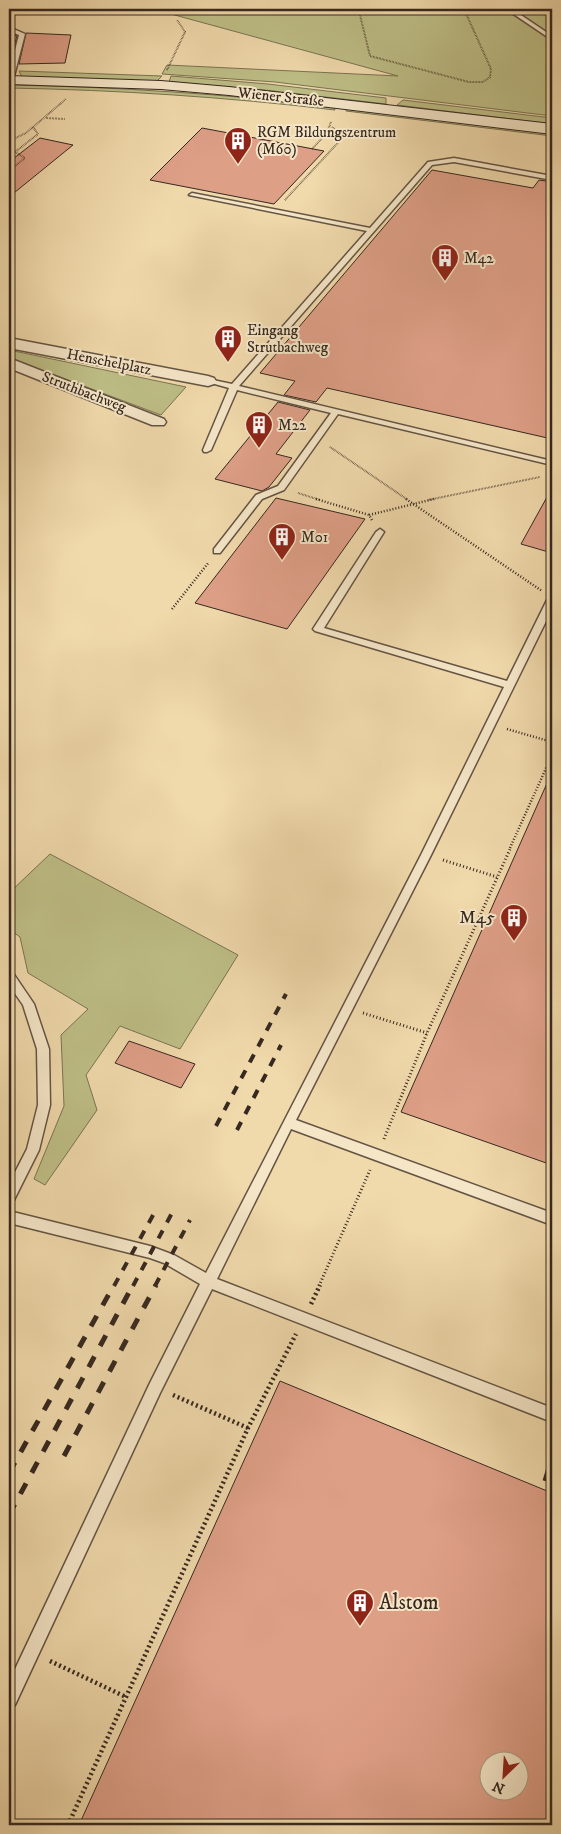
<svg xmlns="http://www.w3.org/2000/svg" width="561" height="1834" viewBox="0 0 561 1834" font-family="'IM FELL DW Pica',serif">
<rect width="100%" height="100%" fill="#f0d9ab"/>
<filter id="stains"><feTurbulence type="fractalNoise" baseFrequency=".004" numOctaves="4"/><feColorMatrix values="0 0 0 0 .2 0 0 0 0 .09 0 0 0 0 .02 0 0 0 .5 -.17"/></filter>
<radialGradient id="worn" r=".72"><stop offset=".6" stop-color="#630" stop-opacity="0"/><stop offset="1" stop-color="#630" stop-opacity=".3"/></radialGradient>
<!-- green -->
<g fill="#bebe86" stroke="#7a7353">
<polygon points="9,9 552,9 552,116 275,82 162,74 167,65 398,76 160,11"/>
<polygon points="19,71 162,76 157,81 22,77"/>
<polygon points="171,76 268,84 386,98 386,104 265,90 169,82"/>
<path d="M9,85C118,87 226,94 334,107L335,110C226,97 118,90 9,88Z"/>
<polygon points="403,100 552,118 552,124 397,105"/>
<polygon points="347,108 552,132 552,136 346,111"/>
<polygon points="9,350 186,387 161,415 9,358"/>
<polygon points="50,854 238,955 180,1049 120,1026 86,1075 97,1110 45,1185 34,1179 64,1106 61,1035 88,1009 28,973 20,937 9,929 9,893"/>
</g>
<!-- building -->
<g fill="#de9f87" stroke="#362820" fill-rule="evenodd">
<polygon points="9,33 17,36 9,64"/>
<polygon points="26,33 71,35 65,63 19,64"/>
<polygon points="202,128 324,151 274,204 150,180"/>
<polygon points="40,138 73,145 9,197 9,162"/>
<polygon points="432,170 533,188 539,180 552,182 552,439 327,388 316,402 284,395 295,381 260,373"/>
<polygon points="278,402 310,410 276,454 292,458 269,487 262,491 215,479"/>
<polygon points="552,488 552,553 521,544"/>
<polygon points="276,498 365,519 287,629 195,603"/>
<polygon points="552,772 552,1165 401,1112"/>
<polygon points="129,1041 195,1064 181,1088 115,1063"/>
<path d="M280,1381L552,1493V1825H79ZM488,1762H518V1792H488Z"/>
</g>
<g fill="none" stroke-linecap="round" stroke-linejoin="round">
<defs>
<g id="lane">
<polygon points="506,9 512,9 552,36 552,40"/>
<polygon points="9,27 25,34 13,80 10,82 9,73 19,35 9,31"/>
<polygon points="454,158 552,176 552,180 454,162 432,165 239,386 552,461 552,465 338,414 284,490 262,499 220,553 214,553 214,549 256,495 278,486 331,413 237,390 211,450 207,452 204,452 203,450 229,388 204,381 208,379 232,384 367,231 189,195 192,193 370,228 428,162"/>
<polygon points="380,529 384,532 324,628 507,681 547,600 552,597 552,609 431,855 296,1120 552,1213 552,1225 291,1129 217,1279 552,1408 552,1422 212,1289 160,1393 15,1705 9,1707 9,1682 150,1383 200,1284 164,1263 150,1258 9,1223 9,1211 150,1246 174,1255 206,1273 421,855 504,687 315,631 313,629 376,532"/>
<polygon points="9,971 13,973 34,1004 49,1049 50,1105 39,1150 14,1200 9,1202 9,1184 27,1149 38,1105 37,1049 23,1005 9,985"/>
</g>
<g id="street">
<polygon points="9,338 208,376 214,378 216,381 214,384 208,386 9,348"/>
<polygon points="9,358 164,419 166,422 164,425 152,425 9,368"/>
</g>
<polygon id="secondary" points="9,76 161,81 229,87 552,124 552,134 229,95 161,89 9,84"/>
</defs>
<!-- lane casing -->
<use href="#lane" stroke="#645443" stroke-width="3"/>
<!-- street casing -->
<use href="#street" stroke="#645443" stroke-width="3"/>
<!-- secondary casing -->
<use href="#secondary" stroke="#362820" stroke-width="2"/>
<!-- path-far3 -->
<g stroke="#362820" stroke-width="2" stroke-dasharray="0.5 1" stroke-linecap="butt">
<polyline points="9,9 153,9"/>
<polyline points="153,9 359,11 359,9"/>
<polyline points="359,11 370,56 469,82 483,82 490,77 491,69 464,9"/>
<polyline points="167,70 185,32 177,20"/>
<polyline points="46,118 65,119"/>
<polyline points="9,141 26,133 33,127"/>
<polyline points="312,149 327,133 331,122"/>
<polyline points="9,171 25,158 15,152 38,134 33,127 66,99"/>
<polyline points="285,200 346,134 331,127"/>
<polyline points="330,447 408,500"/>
<polyline points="298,493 320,500"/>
<polyline points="428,500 540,477"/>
</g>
<!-- path-far2 -->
<g stroke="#362820" stroke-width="2.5" stroke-dasharray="1 2" stroke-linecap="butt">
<polyline points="316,499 369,515"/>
<polyline points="406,499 542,591"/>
<polyline points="372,520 369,515 434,499"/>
<polyline points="172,609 209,562"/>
<polyline points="507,729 552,742"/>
<polyline points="510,848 552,755"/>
</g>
<!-- path-far1 -->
<g stroke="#362820" stroke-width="3" stroke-dasharray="1 2.5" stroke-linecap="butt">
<polyline points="443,860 497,877"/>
<polyline points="363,1013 427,1033"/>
<polyline points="384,1139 427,1033 511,847"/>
<polyline points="319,1286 370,1170"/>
</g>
<!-- path -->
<g stroke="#362820" stroke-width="4.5" stroke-dasharray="2 3" stroke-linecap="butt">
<polyline points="311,1304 320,1285"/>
<polyline points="173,1395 248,1428"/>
<polyline points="50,1661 126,1697"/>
<polyline points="68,1825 248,1428 296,1334"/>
</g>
<!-- lane -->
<use href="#lane" fill="#f5e6c8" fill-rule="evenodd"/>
<!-- street -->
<use href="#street" fill="#f5e6c8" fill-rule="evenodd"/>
<!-- secondary -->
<use href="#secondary" fill="#f5e6c8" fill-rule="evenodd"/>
<!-- rail-far1 -->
<g stroke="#362820" stroke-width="4" stroke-dasharray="9 9" stroke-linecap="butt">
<polyline points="216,1126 286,994"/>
<polyline points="237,1130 281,1045"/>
<polyline points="114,1286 157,1208"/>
<polyline points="133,1286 172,1213"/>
<polyline points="155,1286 190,1220"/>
</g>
<!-- rail -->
<g stroke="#362820" stroke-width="5" stroke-dasharray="12 12" stroke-linecap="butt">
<polyline points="64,1456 156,1285"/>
<polyline points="9,1473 114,1285"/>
<polyline points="545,1481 552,1458"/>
<polyline points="9,1515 133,1285"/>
</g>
</g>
<!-- icons -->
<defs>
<symbol id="building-pin" viewBox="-11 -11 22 30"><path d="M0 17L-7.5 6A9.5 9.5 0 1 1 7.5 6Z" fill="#8f2418" stroke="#f5e6c8"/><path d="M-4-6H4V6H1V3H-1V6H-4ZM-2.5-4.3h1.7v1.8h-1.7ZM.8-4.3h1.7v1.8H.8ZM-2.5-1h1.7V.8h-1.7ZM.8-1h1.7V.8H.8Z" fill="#fff"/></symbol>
</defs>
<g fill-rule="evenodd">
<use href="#building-pin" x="222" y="125" width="32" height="43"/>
<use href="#building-pin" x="429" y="242" width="32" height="43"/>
<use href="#building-pin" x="212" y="323" width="32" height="43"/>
<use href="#building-pin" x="243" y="409" width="32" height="43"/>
<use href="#building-pin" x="266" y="521" width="32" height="43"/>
<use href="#building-pin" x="498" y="902" width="32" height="43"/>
<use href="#building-pin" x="344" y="1587" width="32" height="43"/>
</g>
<g text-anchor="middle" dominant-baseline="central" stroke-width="4" stroke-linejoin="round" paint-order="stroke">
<!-- far-street labels -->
<g font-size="15" fill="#362820" stroke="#f5e6c8">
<text transform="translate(281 97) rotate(6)">Wiener Straße</text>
<text transform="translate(109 362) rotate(11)">Henschelplatz</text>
<text transform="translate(84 392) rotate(21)">Struthbachweg</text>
</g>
<!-- far-poi labels -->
<g font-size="15" fill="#362820" stroke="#f5e6c8" text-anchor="start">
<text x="257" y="132">RGM Bildungszentrum<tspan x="257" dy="17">(M60)</tspan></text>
<text x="464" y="258">M42</text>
<text x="247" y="330">Eingang<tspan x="247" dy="17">Strutbachweg</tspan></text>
<text x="278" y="425">M22</text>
<text x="301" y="537">M01</text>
</g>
<!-- poi labels -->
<g font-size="18" fill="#362820" stroke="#f5e6c8" text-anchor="end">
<text x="495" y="918">M45</text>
</g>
<!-- near-poi labels -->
<g font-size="21" fill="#362820" stroke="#f5e6c8" text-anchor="start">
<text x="379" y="1603">Alstom</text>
</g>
</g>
<!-- margin -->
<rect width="561" height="1834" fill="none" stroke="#f0d9ab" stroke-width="30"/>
<rect x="10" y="10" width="541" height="1814" fill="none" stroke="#362820" stroke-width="2.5"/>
<rect x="15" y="15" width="531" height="1804" fill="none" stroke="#362820"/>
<!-- north arrow -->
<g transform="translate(504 1776) rotate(205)"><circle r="24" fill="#f5e6c8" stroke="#a99a85"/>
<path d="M0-4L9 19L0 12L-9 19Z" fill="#8f2418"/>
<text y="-8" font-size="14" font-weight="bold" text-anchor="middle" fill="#362820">N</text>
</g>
<rect width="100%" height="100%" filter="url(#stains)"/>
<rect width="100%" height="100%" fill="url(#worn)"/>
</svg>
